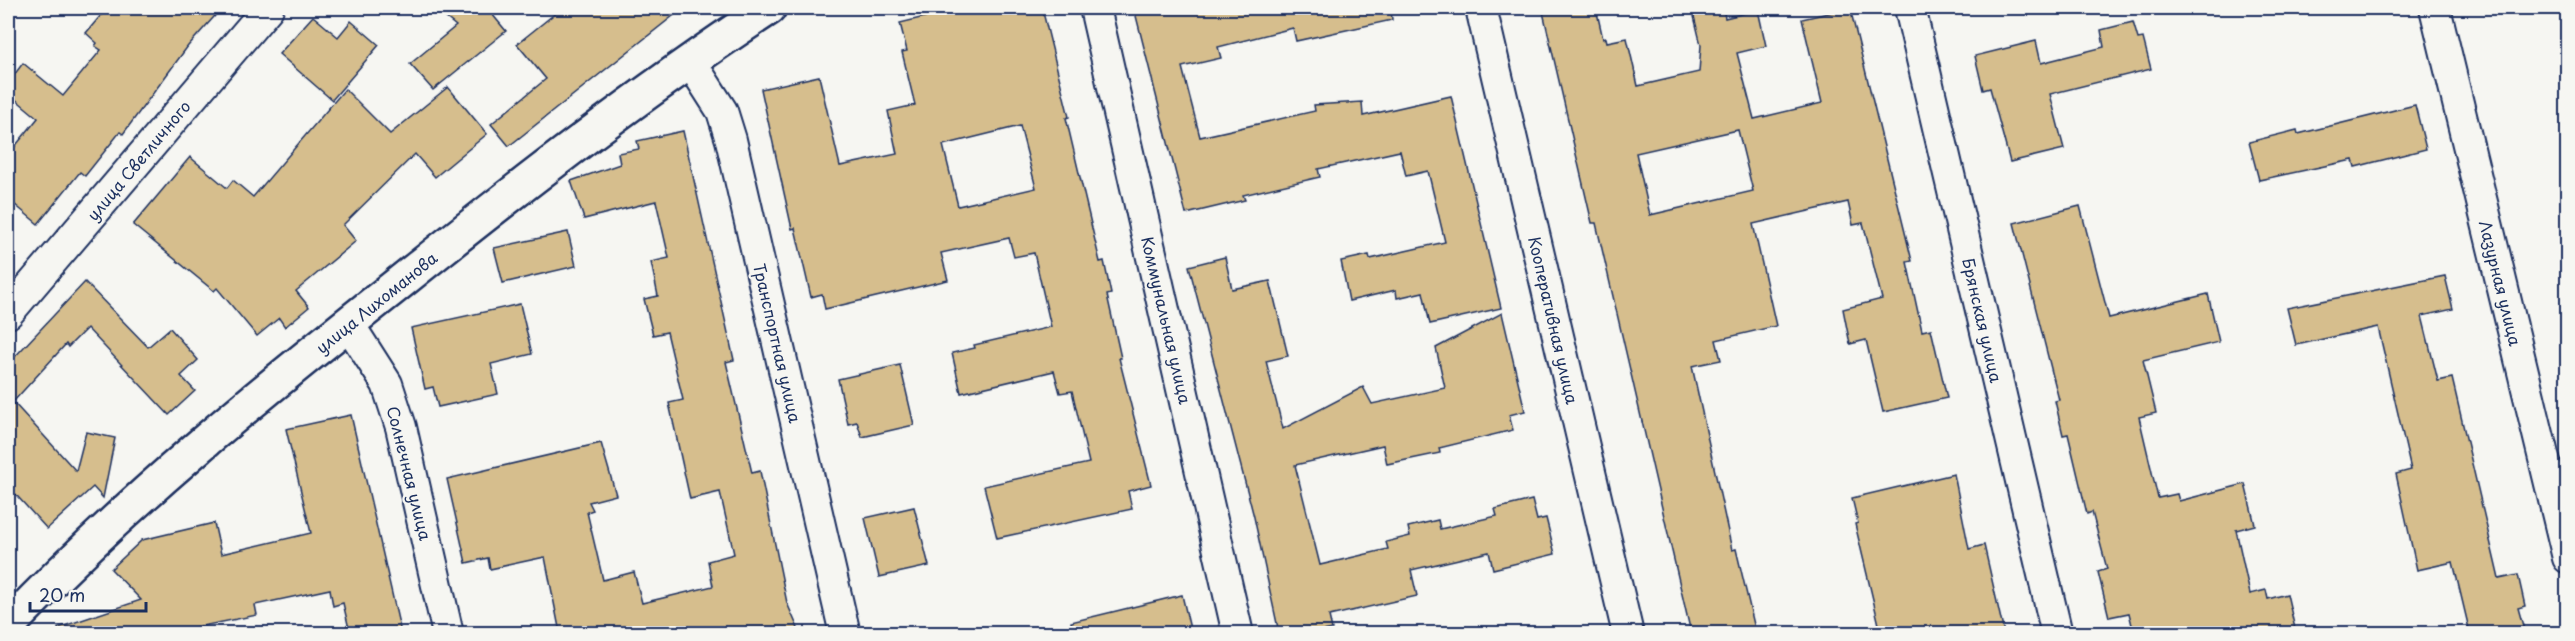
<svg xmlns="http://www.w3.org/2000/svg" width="2575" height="641" viewBox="0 0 2575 641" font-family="'Playpen Sans',sans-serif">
<rect width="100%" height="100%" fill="#f6f6f2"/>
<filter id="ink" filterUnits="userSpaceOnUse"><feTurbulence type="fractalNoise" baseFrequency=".0167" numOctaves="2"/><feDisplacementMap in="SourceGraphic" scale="12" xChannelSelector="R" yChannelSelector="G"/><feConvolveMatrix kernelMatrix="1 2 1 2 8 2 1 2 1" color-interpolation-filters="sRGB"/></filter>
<g filter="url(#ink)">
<!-- building -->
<g fill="#d6be8d" stroke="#1b2f5e" stroke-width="1.5" fill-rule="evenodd">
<polygon points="107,8 222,8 188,46 123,134 120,132 85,176 80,172 38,224 8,199 8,155 38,118 8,93 8,83 23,63 63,96 101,50 95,46 97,43 86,33"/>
<polygon points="434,8 487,8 506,31 433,90 410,64 456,26"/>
<polygon points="562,8 683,8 509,146 491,124 546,79 517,44"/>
<path d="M962,8H1042L1069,117L1066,118L1100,262L1104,261L1111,294L1107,295L1121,358H1119L1151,485L1128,491L1132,509L997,538L984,486L1089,463L1072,391L1060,393L1054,371L961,393L952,353L975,348L974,345L1051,327L1034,253L1014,257L1009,238L941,253L948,280L825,309L822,294L811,297L795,228L792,229L761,89L819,76L840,166L897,154L888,111L915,105L902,52L907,51L900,23ZM1020,126L1036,188L958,206L943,145Z"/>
<polygon points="1134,8 1391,8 1392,20 1296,41 1293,28 1218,47 1221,58 1182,67 1200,137 1315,111 1314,105 1362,102 1363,116 1451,96 1501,308 1430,324 1423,292 1397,298 1396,290 1349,301 1341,261 1369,255 1370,259 1445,242 1428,171 1406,176 1400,151 1318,169 1320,177 1243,195 1245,200 1186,214"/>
<path d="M1565,8H1596L1603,39L1606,38L1607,42L1627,38L1638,86L1699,72L1701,45L1692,8H1723L1725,18L1758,10L1766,46L1737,53L1754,119L1822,103L1802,19L1850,8L1912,261L1907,262L1922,331L1931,329L1947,398L1883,412L1866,340L1850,344L1843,309L1882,299L1863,223L1853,225L1848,202L1753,224L1776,326L1716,340L1721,360L1692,366L1732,550L1736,549L1756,633H1691L1596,223H1592L1543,12ZM1738,130L1753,191L1650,215L1636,153Z"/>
<polygon points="313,16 338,37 351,21 379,45 332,100 279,54"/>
<polygon points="2133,22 2138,39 2143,38 2151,69 2050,94 2064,149 2010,162 1990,88 1983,90 1975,56 2036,41 2041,63 2104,47 2101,30"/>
<polygon points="448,87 487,134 435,177 415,154 343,225 356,241 296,291 309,307 285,327 279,318 257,336 217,288 214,291 133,225 190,157 227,188 233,180 253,197 345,89 390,134"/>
<polygon points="2415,105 2426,149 2355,167 2353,160 2259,180 2249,142 2297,130 2298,134"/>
<polygon points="683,131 734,360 726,362 752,473 760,471 787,603 800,633 560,633 545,557 490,569 488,558 466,563 447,479 601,443 616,495 589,502 593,510 587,512 603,580 634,572 642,603 713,586 708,561 734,554 720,492 690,499 669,403 683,400 667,332 653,335 644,299 658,296 651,262 669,258 656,201 584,219 571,181 620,164 618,153 639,149 637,141"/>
<polygon points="2080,206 2109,318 2208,294 2219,342 2143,360 2156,413 2139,417 2158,498 2177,494 2179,501 2245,484 2255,525 2236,530 2250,594 2266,590 2268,599 2287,594 2296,633 2134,633 2129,613 2109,617 2098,572 2107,569 2092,512 2087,514 2068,434 2063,435 2055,401 2059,400 2014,223"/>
<polygon points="568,232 576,266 503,283 494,248"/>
<polygon points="1225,257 1232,289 1270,281 1288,356 1266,361 1283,429 1363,387 1372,404 1445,388 1436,348 1502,313 1525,411 1509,415 1513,430 1439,448 1440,453 1387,464 1383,445 1295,465 1320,565 1388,549 1386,542 1410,536 1408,527 1438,520 1440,529 1497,516 1495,509 1532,500 1537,520 1546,518 1555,554 1493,569 1489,552 1411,570 1417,596 1329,616 1332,629 1315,633 1279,633 1254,517 1189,266"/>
<polygon points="2445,276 2453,309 2422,316 2438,381 2452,378 2499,579 2518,575 2525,606 2518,608 2525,633 2470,633 2453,562 2417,570 2396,474 2411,470 2378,327 2296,345 2287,308"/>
<polygon points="85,282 148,347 170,328 198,360 181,376 195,391 169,415 87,328 68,347 66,344 13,402 76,471 86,432 115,438 103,498 93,487 47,529 8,486 8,364"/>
<polygon points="520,304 532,354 491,364 498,394 438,407 433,387 425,389 411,328"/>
<polygon points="900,365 914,425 862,437 857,422 848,424 838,379"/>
<polygon points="351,415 401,633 350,633 343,603 333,606 330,589 255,605 257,615 168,633 59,633 58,628 141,600 111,569 142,540 214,523 221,554 311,533 286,429"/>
<polygon points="1954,474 1969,549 1984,545 2004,633 1881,633 1855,524 1858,523 1852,498"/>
<polygon points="914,507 929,566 879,577 865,518"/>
<polygon points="1182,595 1191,633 1072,633 1071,622"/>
</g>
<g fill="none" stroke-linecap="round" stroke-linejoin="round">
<defs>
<g id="street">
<polyline points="1095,8 1238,634"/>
<polyline points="1481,8 1628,634"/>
<polyline points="1910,8 2057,634"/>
<polyline points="2435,8 2568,558"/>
<polyline points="690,61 722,111 731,140 845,634"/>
<polyline points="8,313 268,8"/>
<polyline points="348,323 387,384 401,427 448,634"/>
</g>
<path id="secondary" d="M8,626C126,502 259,394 393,288C515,190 638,94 769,8"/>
</defs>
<!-- street casing -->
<use href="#street" stroke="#1b2f5e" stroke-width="34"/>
<!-- secondary casing -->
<use href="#secondary" stroke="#1b2f5e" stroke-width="38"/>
<!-- street -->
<use href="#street" stroke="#f6f6f2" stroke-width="30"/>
<!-- secondary -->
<use href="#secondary" stroke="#f6f6f2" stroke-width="33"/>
</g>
</g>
<g text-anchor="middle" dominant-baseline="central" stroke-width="4.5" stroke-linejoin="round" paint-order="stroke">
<!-- street labels -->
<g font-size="16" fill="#1b2f5e" stroke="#f6f6f2">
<text transform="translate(138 160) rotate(-50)">улица Светличного</text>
<text transform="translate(2501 283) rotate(76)">Лазурная улица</text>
<text transform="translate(376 302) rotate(-39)">улица Лихоманова</text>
<text transform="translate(1167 320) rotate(77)">Коммунальная улица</text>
<text transform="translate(1554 320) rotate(77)">Кооперативная улица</text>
<text transform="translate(1983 320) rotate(77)">Брянская улица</text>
<text transform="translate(778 343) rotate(77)">Транспортная улица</text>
<text transform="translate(410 473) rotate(76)">Солнечная улица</text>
</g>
</g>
<!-- margin -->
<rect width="2575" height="641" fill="none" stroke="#f6f6f2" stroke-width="30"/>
<rect x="15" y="15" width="2545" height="611" fill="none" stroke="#1b2f5e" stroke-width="2" filter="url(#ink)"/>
<!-- scale -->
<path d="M30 602v9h116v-9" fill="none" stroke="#1b2f5e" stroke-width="3"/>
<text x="39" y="602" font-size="18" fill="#1b2f5e" stroke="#f6f6f2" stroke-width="4.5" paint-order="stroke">20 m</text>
</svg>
